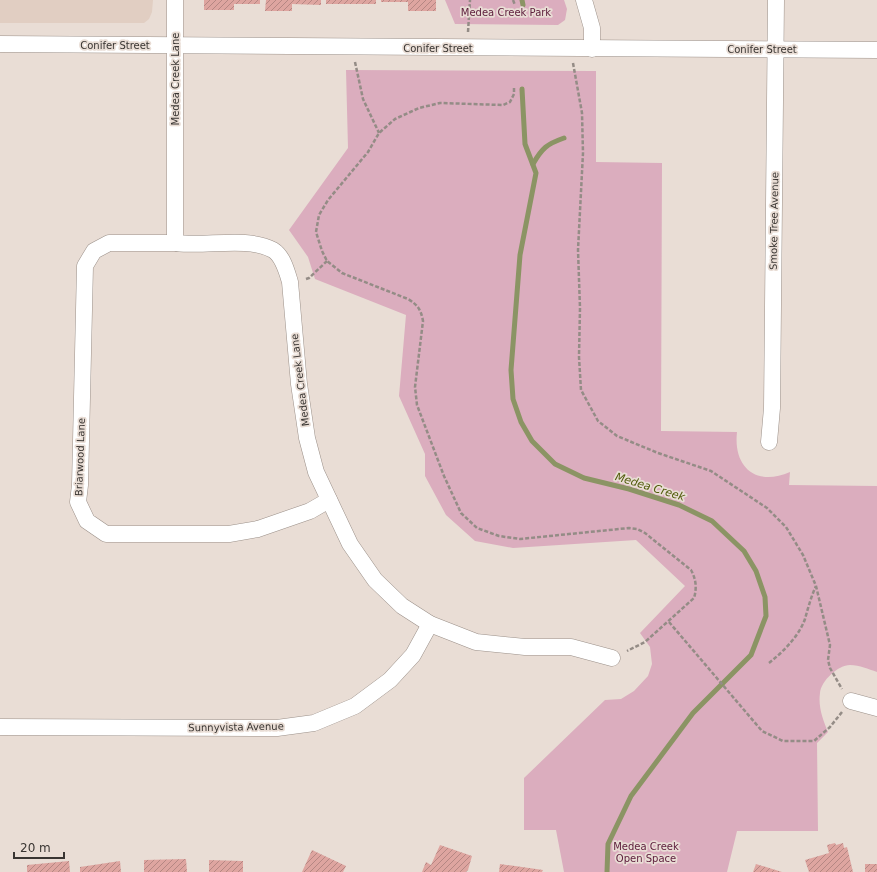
<svg xmlns="http://www.w3.org/2000/svg" width="877" height="872" viewBox="0 0 877 872" font-family="'DejaVu Sans',sans-serif">
<defs>
<pattern id="building-hatch" width="6" height="6" patternUnits="userSpaceOnUse"><rect width="6" height="6" fill="#dea5a0"/><path d="M-1 1l2-2M0 6l6-6M5 7l2-2" fill="none" stroke="#b58783"/></pattern>
</defs>
<rect width="100%" height="100%" fill="#e9ddd5"/>
<!-- built -->
<polygon fill="#e1cec2" points="0,0 153,0 152,12 149,19 144,23 0,23"/>
<!-- green -->
<g fill="#dbadbe">
<polygon points="445,0 564,0 567,9 565,20 558,25 455,24"/>
<path d="M346,70L596,71V162L662,163L661,431L737,432C733,467 756,487 790,472L789,485L877,486V672C868,669 860,665 850,665C838,665 821,681 820,693C818,707 823,720 828,732L817,743L818,831H737L727,872H564L556,830H524V778L605,700L621,699L634,691L648,676L652,664L650,647L640,633L685,586L636,540L513,548L475,541L446,515L425,476V454L399,396L406,315L315,279L308,257L289,230L348,148Z"/>
</g>
<g fill="none" stroke-linecap="round" stroke-linejoin="round">
<!-- stream -->
<g stroke="#8b9464" stroke-width="5">
<polyline points="522,0 523,5"/>
<polyline points="522,89 525,144 536,173 520,255 511,370 513,399 521,422 532,441 555,464 584,478 629,489 679,505 712,521 744,551 756,571 765,597 766,616 751,655 693,713 631,796 608,844 607,872"/>
<path d="M533,164C542,148 547,144 564,138"/>
</g>
</g>
<!-- building -->
<g fill="url(#building-hatch)">
<polygon points="204,0 260,0 260,4 234,4 234,10 204,10"/>
<polygon points="266,0 321,0 321,5 292,4 292,11 265,11"/>
<rect x="326" y="0" width="50" height="4"/>
<polygon points="381,0 436,0 436,11 408,11 408,2 381,2"/>
<polygon points="835,843 836,845 843,843 844,848 847,847 853,872 809,872 805,860 829,853 827,845"/>
<polygon points="440,845 472,856 468,870 466,872 422,872 426,862 431,865"/>
<polygon points="312,850 346,866 343,872 302,872"/>
<polygon points="186,859 187,872 144,872 144,860"/>
<polygon points="209,860 243,861 243,872 209,872"/>
<polygon points="69,861 70,872 27,872 27,865"/>
<polygon points="120,861 121,872 80,872 80,867"/>
<polygon points="500,864 543,870 542,872 499,872"/>
<polygon points="756,864 782,872 753,872"/>
<rect x="865" y="864" width="12" height="8"/>
</g>
<g fill="none" stroke-linecap="round" stroke-linejoin="round">
<defs>
<g id="street">
<path d="M175,0V236L177,243C206,247 247,236 273,250C283,256 287,272 290,282L299,384L307,438L316,472L350,544L375,580L402,606L430,624L476,642L525,647H571L612,658"/>
<polyline points="584,0 592,28 592,49"/>
<polyline points="0,44 877,50"/>
<polyline points="177,243 109,243 94,251 85,266 80,485 78,502 87,521 106,534 229,534 258,529 310,511 329,500"/>
<polyline points="769,442 772,408 776,0"/>
<polyline points="851,701 877,708"/>
<polyline points="0,727 277,728 314,723 355,706 390,680 413,655 430,624"/>
</g>
</defs>
<!-- street casing -->
<use href="#street" stroke="#9b9089" stroke-width="17"/>
<!-- path -->
<g stroke="#948c86" stroke-width="2.5" stroke-dasharray="4 2" stroke-linecap="butt">
<polyline points="513,0 515,5"/>
<polyline points="468,32 470,0"/>
<polyline points="355,62 363,99 379,133"/>
<polyline points="573,63 582,113 583,153 578,250 580,308 579,357 581,390 598,421 617,436 658,453 711,471 767,508 786,527 803,555 816,586 830,645 828,660 830,668 842,689"/>
<path d="M514,88V94L510,102L503,105L440,103L419,108L395,119L379,133L368,152L328,200L319,215L316,232L322,251L327,261L342,273L408,299C418,305 421,310 423,321L415,387L417,405L444,476L461,513L477,528L499,536L520,539L629,528L637,529L645,533L691,570C696,579 697,588 694,598L645,642L627,651"/>
<polyline points="306,279 309,278 327,261"/>
<polyline points="669,622 762,731 783,741 814,741 830,727 842,712"/>
<path d="M769,663C783,652 799,636 805,619C808,608 811,597 816,586"/>
</g>
<!-- street -->
<use href="#street" stroke="#fff" stroke-width="16"/>
</g>
<g text-anchor="middle" dominant-baseline="central" stroke-width="3.5" stroke-linejoin="round" paint-order="stroke">
<!-- park labels -->
<g font-size="10" fill="#5f203e" stroke="#e9ddd5">
<text x="506" y="12">Medea Creek Park</text>
<text x="646" y="846">Medea Creek<tspan x="646" dy="12">Open Space</tspan></text>
</g>
<!-- street labels -->
<g font-size="10" fill="#393532" stroke="#e9ddd5">
<text x="115" y="45">Conifer Street</text>
<text x="438" y="48">Conifer Street</text>
<text x="762" y="49">Conifer Street</text>
<text transform="translate(175 79) rotate(-90)">Medea Creek Lane</text>
<text transform="translate(774 221) rotate(-89)">Smoke Tree Avenue</text>
<text transform="translate(300 380) rotate(-97)">Medea Creek Lane</text>
<text transform="translate(80 457) rotate(-88)">Briarwood Lane</text>
<text transform="translate(236 727) rotate(-1)">Sunnyvista Avenue</text>
</g>
<!-- water labels -->
<g font-size="11" font-style="italic" fill="#525c0c" stroke="#e9ddd5">
<text transform="translate(650 487) rotate(17)">Medea Creek</text>
</g>
</g>
<!-- scale -->
<path d="M14 852v6h50v-6" fill="none" stroke="#393532" stroke-width="2"/>
<text x="20" y="852" font-size="12" fill="#393532" stroke="#e9ddd5" stroke-width="3" paint-order="stroke">20 m</text>
</svg>
